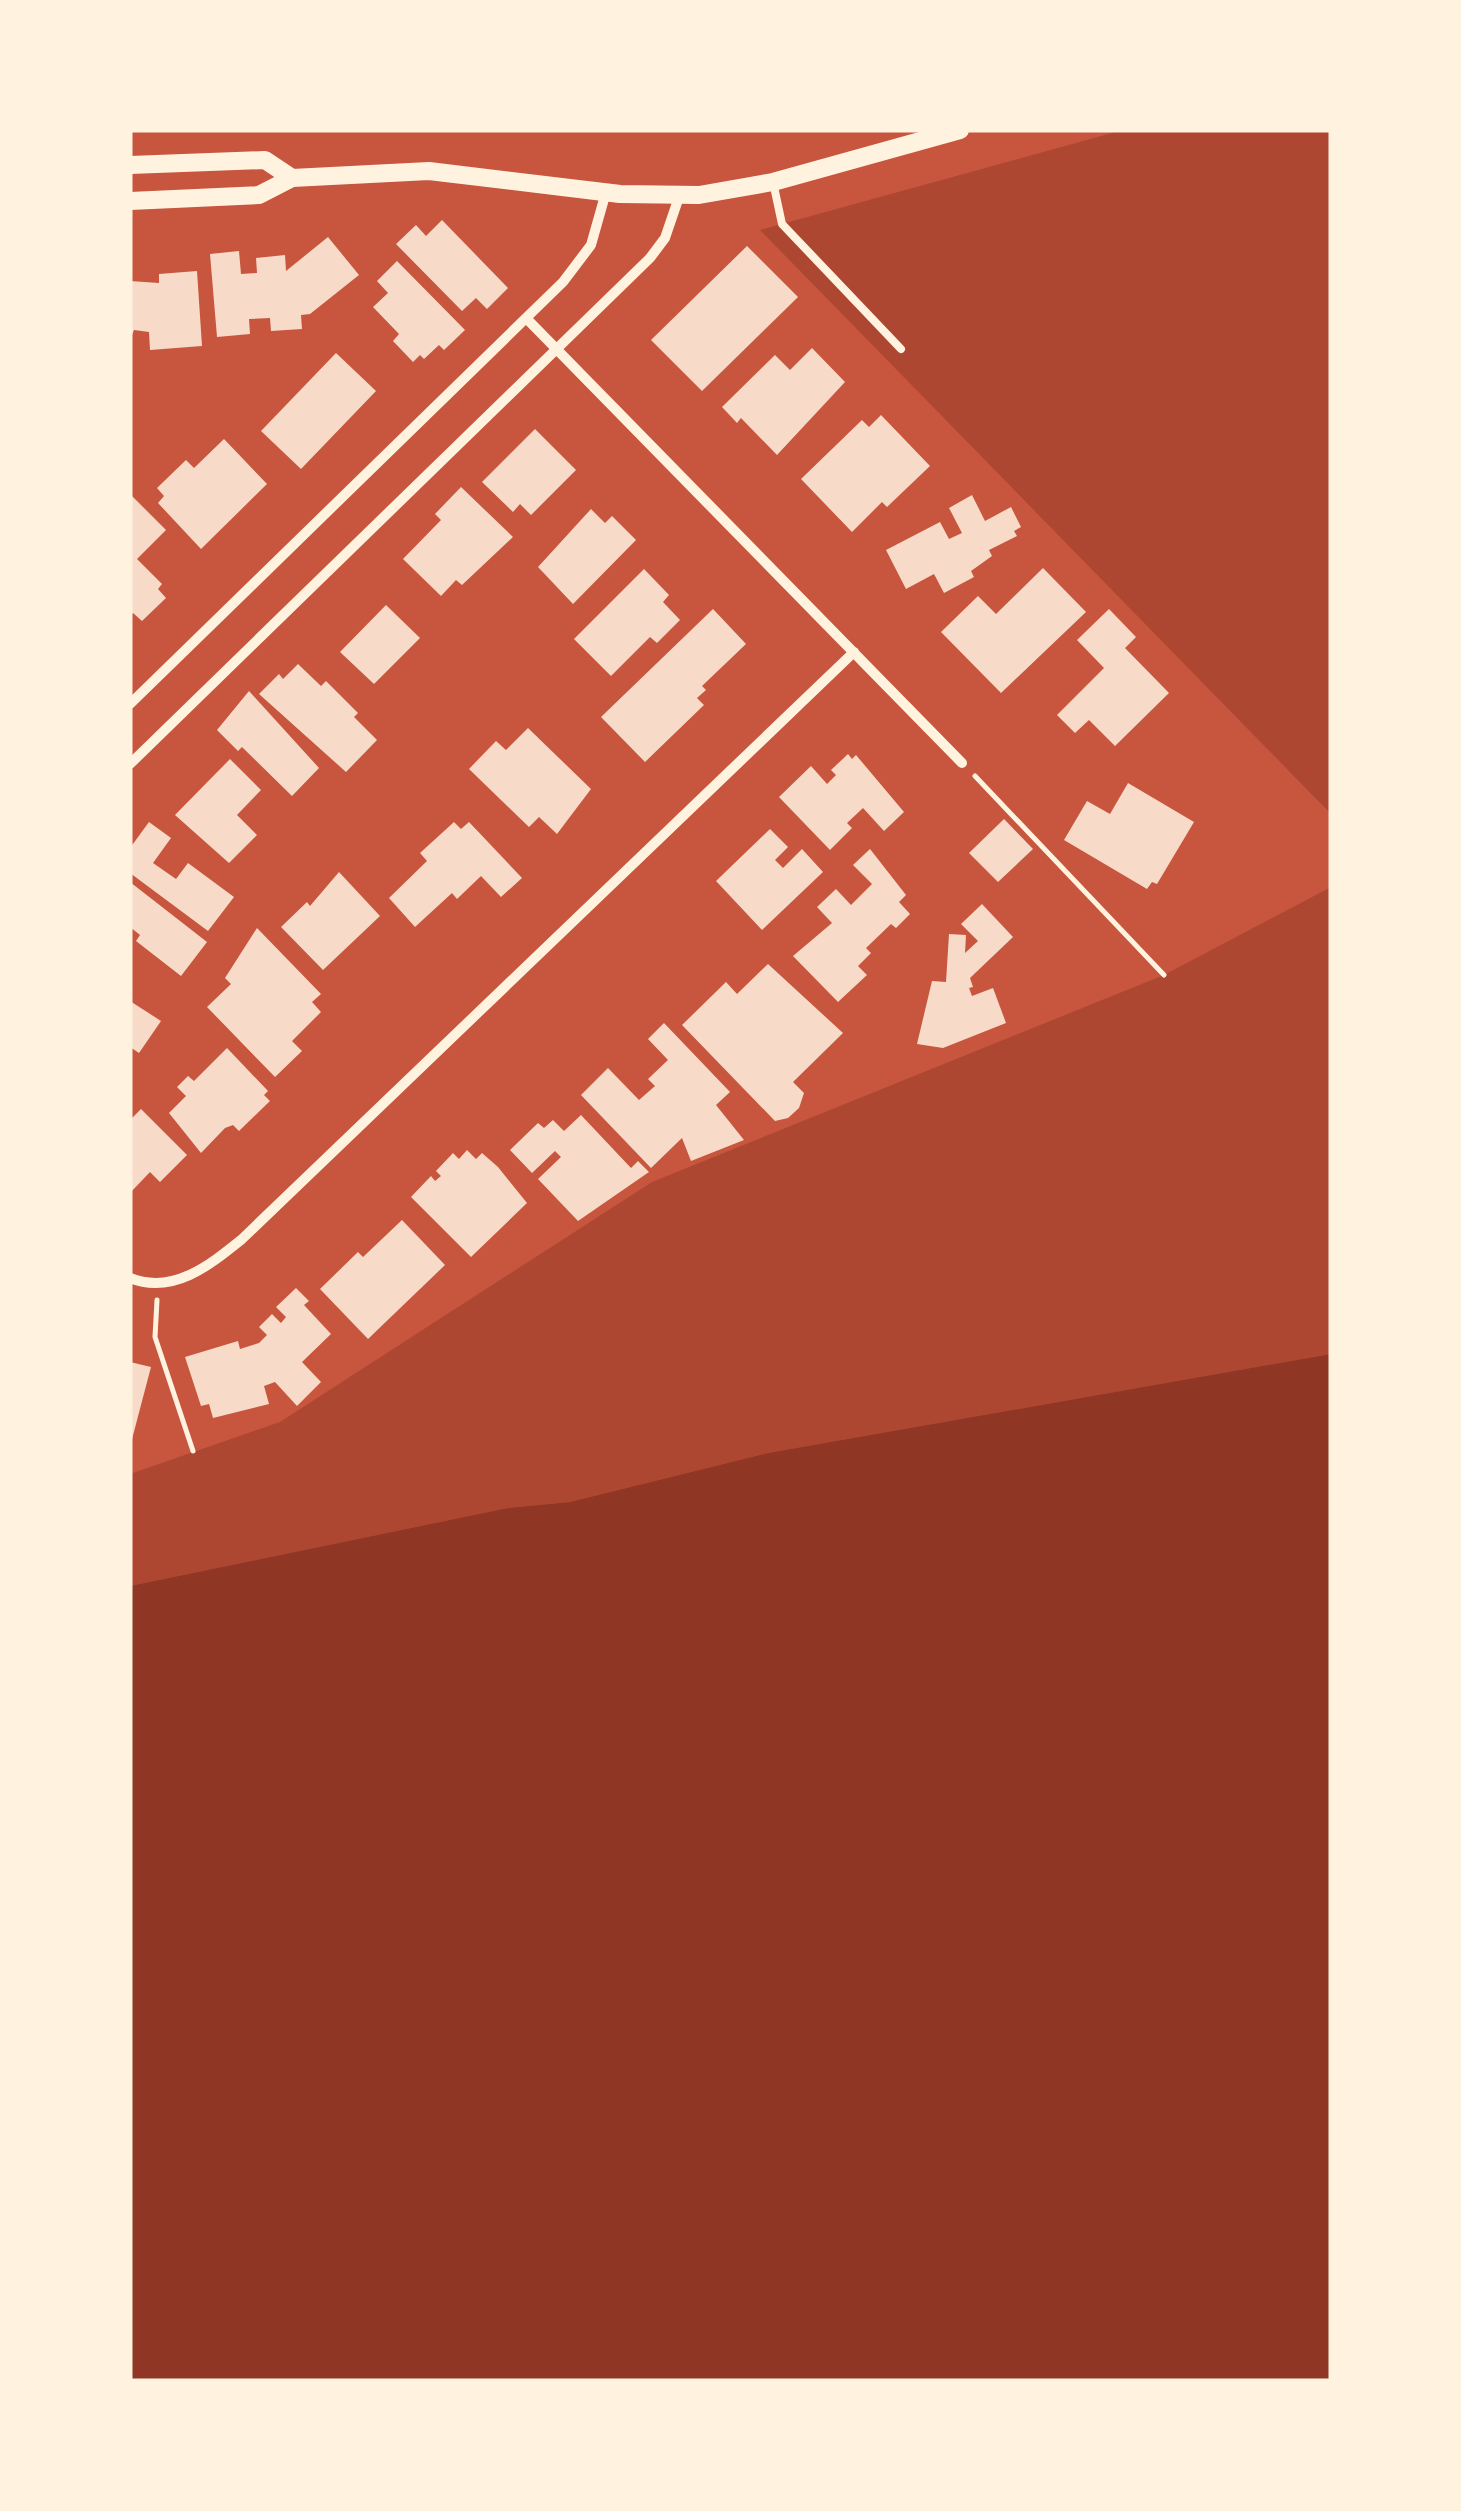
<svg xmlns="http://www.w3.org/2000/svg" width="1461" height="2511" viewBox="0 0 1461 2511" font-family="'Fira Sans',sans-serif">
<rect width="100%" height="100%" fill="#c8553d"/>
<!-- green -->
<g fill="#ae4732">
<polygon points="1123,130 1331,130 1331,814 760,230"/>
<polygon points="1331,887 1331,1354 768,1453 570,1502 508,1508 130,1586 130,1474 280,1422 652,1182 1164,975"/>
</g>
<!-- water -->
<polygon fill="#8f3625" points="1331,1354 1331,2381 130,2381 130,1586 508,1508 570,1502 768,1453"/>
<!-- building -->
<g fill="#f7dbc8">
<polygon points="442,220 508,288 487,309 476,298 462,311 396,244 416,225 426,236"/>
<polygon points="328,237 359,275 310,314 301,315 302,329 271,331 270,318 249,319 250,334 217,337 210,254 239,251 241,274 257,273 256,258 285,255 286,271"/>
<polygon points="747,246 798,297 702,391 651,340"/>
<polygon points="397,261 465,330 444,350 439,345 424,359 420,355 413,362 393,341 399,334 373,307 388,293 377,281"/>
<polygon points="197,271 202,346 150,350 149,332 134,330 130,340 130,281 159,283 159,274"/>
<polygon points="812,348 845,382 777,455 741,418 737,423 722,407 775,355 790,370"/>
<polygon points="336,353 376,391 301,469 261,431"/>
<polygon points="881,415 930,466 887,507 882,502 852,532 801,479 862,420 869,427"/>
<polygon points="535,429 576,470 531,515 520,504 513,512 482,482"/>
<polygon points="224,439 267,484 201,549 158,503 164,496 157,488 186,460 194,468"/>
<polygon points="461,487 513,537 462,585 456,580 441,596 403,559 441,520 435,514"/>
<polygon points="130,494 166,530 137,559 162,584 158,589 166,598 142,621 133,613 130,616"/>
<polygon points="972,495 985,521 1011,507 1021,527 1014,531 1017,536 989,550 992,556 971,571 974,577 944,593 934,574 906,589 886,550 940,522 949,539 962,533 949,508"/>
<polygon points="591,509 605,523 612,516 636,540 573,604 538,567"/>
<polygon points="1043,568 1086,612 1001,693 941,632 978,596 996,614"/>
<polygon points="644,569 669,595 663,602 680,620 657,643 650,637 611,676 574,639"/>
<polygon points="386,605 420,638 374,684 340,652"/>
<polygon points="713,609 746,644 702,686 706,690 697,698 704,705 645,762 601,717"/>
<polygon points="1109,609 1136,637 1125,648 1169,693 1115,746 1089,720 1075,733 1057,715 1104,668 1077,640"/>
<polygon points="298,664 321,686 326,681 358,713 354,717 377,740 346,772 259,694 279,674 283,679"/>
<polygon points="249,691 319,768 292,796 242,747 238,751 217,730"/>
<polygon points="528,728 591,789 557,834 539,817 529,827 469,769 496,741 506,750"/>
<polygon points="848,754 852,759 856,755 904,812 884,831 863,808 847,823 852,828 830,850 779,797 811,766 827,784 836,775 831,770"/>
<polygon points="230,759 261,790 237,815 257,835 229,863 175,815"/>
<polygon points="1128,783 1194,822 1157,884 1152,882 1147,889 1064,840 1087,801 1110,814"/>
<polygon points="1004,819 1033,849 998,882 969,853"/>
<polygon points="149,822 171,838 153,863 176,879 188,863 234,897 208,931 130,873 130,848"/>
<polygon points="454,822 461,829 469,822 522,878 501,897 481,876 457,899 452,893 415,927 389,898 427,861 420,853"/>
<polygon points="770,829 788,847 775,860 783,868 802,849 823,872 762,930 716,881"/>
<polygon points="870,849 906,895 899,902 910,914 896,928 891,924 866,948 871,953 858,966 867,975 838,1002 793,956 832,923 817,907 836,889 851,905 872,884 853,865"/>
<polygon points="339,872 380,916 323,970 281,927 307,902 310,906"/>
<polygon points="130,882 207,942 181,976 136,941 140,935 130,927"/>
<polygon points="982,904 1013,937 970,978 973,987 969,988 972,996 993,988 1006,1023 943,1048 917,1044 932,981 946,982 949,934 966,935 965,953 978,941 961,924"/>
<polygon points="257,928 321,994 312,1002 321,1012 292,1041 302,1051 275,1077 207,1007 231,984 225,978"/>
<polygon points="768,964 843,1033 793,1082 804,1093 799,1108 788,1118 775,1121 682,1025 726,982 737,994"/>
<polygon points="130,1001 161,1021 139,1053 130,1047"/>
<polygon points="664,1023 730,1092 716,1105 744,1140 691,1161 682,1138 651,1168 581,1095 608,1068 639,1100 655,1086 648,1079 668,1060 648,1039"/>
<polygon points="227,1048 268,1091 264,1095 270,1101 239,1131 233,1125 225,1128 201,1153 169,1113 186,1096 177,1087 188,1076 194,1081"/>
<polygon points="141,1109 187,1155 160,1182 150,1172 130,1193 130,1120"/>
<polygon points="581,1115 631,1168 638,1161 649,1172 578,1221 538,1179 561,1157 555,1151 532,1173 510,1150 538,1123 544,1128 553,1120 564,1131"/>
<polygon points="467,1150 476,1159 482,1153 498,1167 527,1203 471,1257 411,1197 431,1176 435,1181 441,1176 436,1171 453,1153 459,1159"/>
<polygon points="402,1220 445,1265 368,1339 320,1289 358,1252 363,1257"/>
<polygon points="296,1288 309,1301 304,1305 331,1334 302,1362 321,1382 297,1406 275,1382 264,1386 269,1404 213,1418 209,1404 201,1406 185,1357 238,1341 240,1349 259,1343 267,1335 259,1327 272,1314 281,1323 286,1317 276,1307"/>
<polygon points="130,1362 151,1367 131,1443 130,1442"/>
</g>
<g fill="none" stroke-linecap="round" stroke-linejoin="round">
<!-- path -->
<g stroke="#fff3e0" stroke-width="5">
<polyline points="975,776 1164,975"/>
<polyline points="157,1300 155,1337 193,1451"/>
</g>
<!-- service -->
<polyline stroke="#fff3e0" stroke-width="8" points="773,182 782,224 901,349"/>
<!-- minor -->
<g stroke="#fff3e0" stroke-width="10">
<polyline points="527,319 962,763"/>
<polyline points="130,704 563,282 591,245 606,192"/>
<polyline points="130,764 650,258 665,238 679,197"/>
<path d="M130,1278C173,1295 210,1265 241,1240L854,652"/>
</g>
<!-- tertiary -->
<g stroke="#fff3e0" stroke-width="18">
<polyline points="130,165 265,160 292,178"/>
<polyline points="130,201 259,195 292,178 429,171 620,194 699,195 773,182 960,130"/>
</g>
</g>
<!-- border -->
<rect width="1461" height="2511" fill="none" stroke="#fff3e0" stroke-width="265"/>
</svg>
